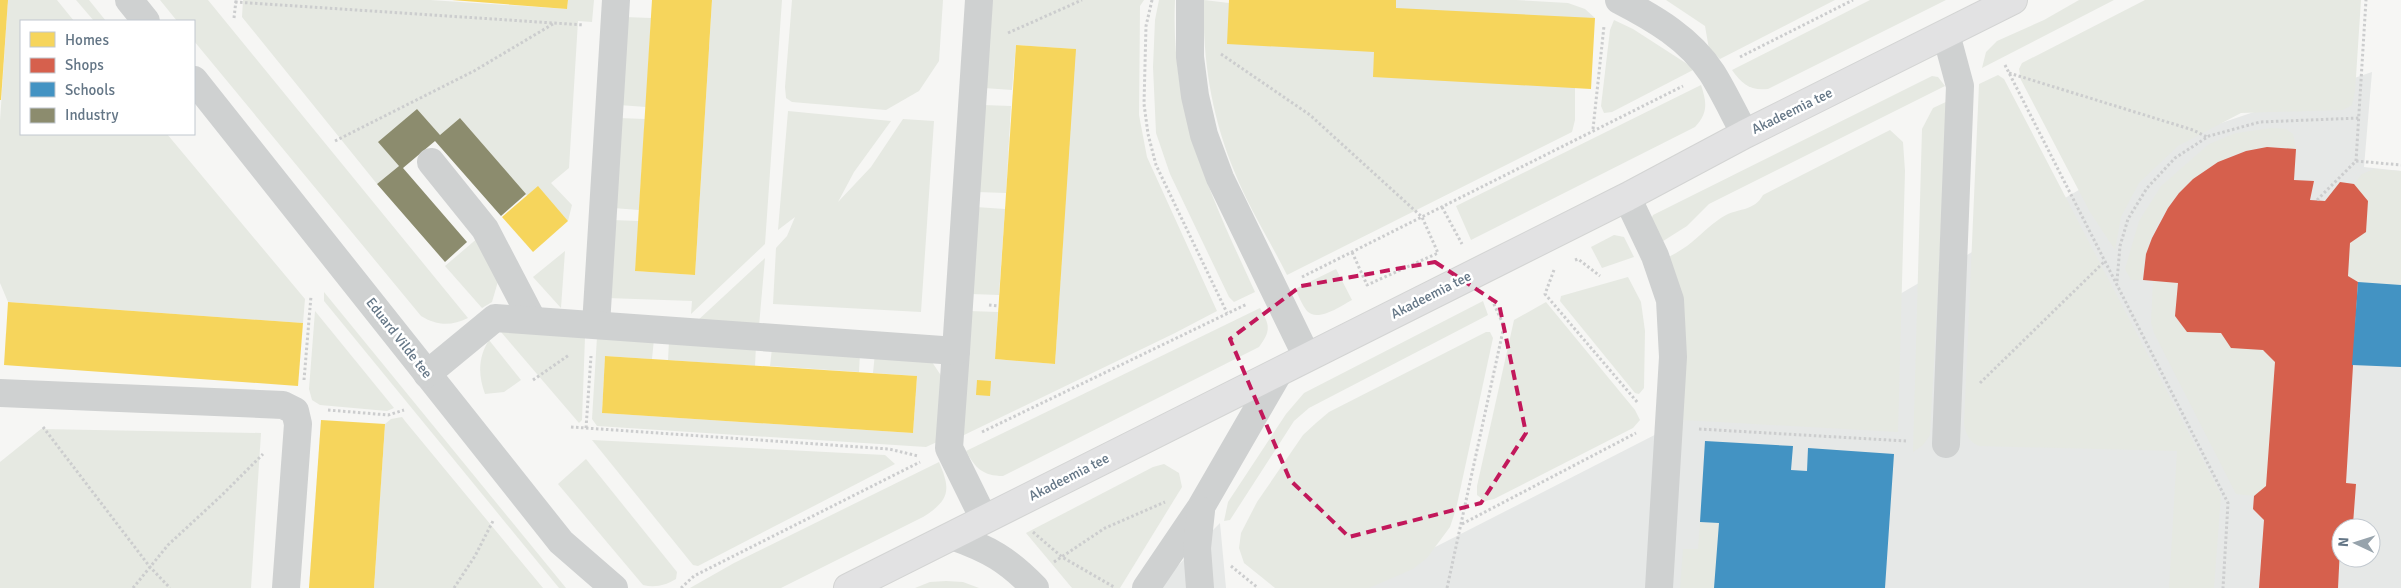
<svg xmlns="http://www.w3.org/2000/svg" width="2401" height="588" viewBox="0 0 2401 588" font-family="Signika,sans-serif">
<rect width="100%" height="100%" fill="#f6f6f4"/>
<!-- built -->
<g fill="#e6e8e7" fill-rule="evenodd">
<path d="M2372,72L2364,167L2401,171V588H1355L1680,422L2156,145ZM2341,528H2371V558H2341Z"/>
<polygon points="1220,523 1226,588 1156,588"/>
</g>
<!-- green -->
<g fill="#e6e9e2">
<polygon points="8,0 57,0 74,21 21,21 21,134 167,134 305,299 303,323 8,302 0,283 0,121"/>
<polygon points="76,0 89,0 106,21 94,21"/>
<path d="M160,0H208L468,318C452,326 437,326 421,316L194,41V21H177Z"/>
<polygon points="243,0 430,0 567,9 568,0 594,0 592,22 578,21 569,168 551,183 572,205 568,221 538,187 527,196 460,118 440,135 417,109 379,142 399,166 377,184 242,17"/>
<polygon points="712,0 782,0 765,244 691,314 692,301 607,298 611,220 639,221 635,271 695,275"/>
<polygon points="792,0 943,0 939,61 919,91 886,110 792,102 786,98 785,87"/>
<polygon points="988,0 1144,0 1140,6 1139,115 1147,157 1217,311 1175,333 962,436 969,311 998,312 995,359 1055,364 1075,49 1016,45 1012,90 984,88"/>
<path d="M1159,0H1175C1170,111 1210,194 1255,292L1234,302L1229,297L1170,174L1156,133L1153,67L1155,20Z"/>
<path d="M1204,0L1229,3V0H1366L1396,7V0H1516L1568,3L1585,9L1595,18L1575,88V120L1572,132L1287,275C1270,241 1249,208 1235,173C1212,118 1202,59 1204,0Z"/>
<polygon points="1666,0 1835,0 1720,59 1709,49 1705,26"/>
<path d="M1870,0H1946L1768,89C1750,91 1742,84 1732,70Z"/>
<polygon points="2079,0 2114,0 1982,68 1986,52 1997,41 2044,20"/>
<polygon points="2145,0 2361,0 2355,92 2352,105 2343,110 2241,113 2178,146 2139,183 2121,217 2115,250 2090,212 2021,80 2019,69 2022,63"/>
<polygon points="625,17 651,18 646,107 619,105"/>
<polygon points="1614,20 1633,29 1695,69 1612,112 1604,113 1601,106 1610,30"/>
<path d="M1998,75L2004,79L2221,495L2214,588H2169L2177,451L1979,446C1969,442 1966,434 1964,424L1979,84Z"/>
<polygon points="1932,76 1938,77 1945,86 1709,204 1687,226 1660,243 1649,224 1653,215"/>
<path d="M1701,85C1707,103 1708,113 1695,127L1471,240L1456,206Z"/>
<polygon points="1948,101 1930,435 1923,445 1913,452 1922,129 1933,108"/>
<polygon points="983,105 1011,106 1006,193 977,192"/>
<polygon points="788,111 891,121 854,172 838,202 871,167 903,119 934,121 921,312 773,304 776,248 787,236 795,217 778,230"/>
<polygon points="619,118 645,119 639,210 613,208"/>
<path d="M2272,128L2286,129L2293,134L2296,149C2286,148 2275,146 2265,147C2210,153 2160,200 2146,254C2144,262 2144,272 2143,280H2131L2125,269L2139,221L2161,186L2209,144L2236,133Z"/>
<path d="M1890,130L1903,142L1905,171L1898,432L1682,420L1665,259C1674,254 1684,249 1692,242C1703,233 1713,222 1726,215C1740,208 1754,211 1763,195Z"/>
<polygon points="2374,169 2401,171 2401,285 2358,282 2348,276 2350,243 2366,232 2368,202 2354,184 2362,174"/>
<polygon points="976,207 1005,209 999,295 971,294"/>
<polygon points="1614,235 1624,237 1634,257 1602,268 1591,247"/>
<polygon points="479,237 499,278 492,302 482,308 445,266"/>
<polygon points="565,251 561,308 533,277"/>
<polygon points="765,258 759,326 696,322"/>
<path d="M1336,269L1352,300C1342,305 1318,323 1307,311C1302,305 1299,296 1295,289Z"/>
<polygon points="1628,277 1641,302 1645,331 1644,388 1639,394 1635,393 1560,301 1561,296"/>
<polygon points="2153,281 2178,283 2175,316 2187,332 2221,333 2231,348 2263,350 2275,362 2266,486 2254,496 2236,494 2154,333 2151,322"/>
<polygon points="324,292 566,588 559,588 324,301"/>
<polygon points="1483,301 1488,315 1309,408 1294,421 1230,520 1224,521 1228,502 1286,414 1304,393"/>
<polygon points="1546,302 1635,410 1640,420 1633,428 1494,499 1485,501 1477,495 1477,486 1514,320"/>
<path d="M1260,308C1270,326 1271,330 1259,347L1003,476C983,476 975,468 966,451Z"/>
<polygon points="315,311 394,408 387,411 320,405 312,400 309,389"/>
<polygon points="511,330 585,337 582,420 579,423 501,332"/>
<polygon points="1486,332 1490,332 1493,338 1456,509 1450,527 1427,558 1413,569 1369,588 1275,588 1244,563 1239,548 1241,533 1257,502 1303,435 1316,423 1329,412"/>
<polygon points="597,337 654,339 652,359 605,356 602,413 913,433 917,376 873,373 875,353 930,359 942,377 937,442 926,447 597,426 592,419"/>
<path d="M489,340L521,380L504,392L485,394C478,375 478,357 489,340Z"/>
<polygon points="669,341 756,345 755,366 668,360"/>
<polygon points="772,348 860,353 859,372 770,366"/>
<polygon points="402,417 405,421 543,588 374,588 385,424 391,419"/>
<polygon points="41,429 261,433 251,588 0,588 0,462"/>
<polygon points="592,440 885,455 895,464 698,566 693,565"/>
<path d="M586,459L677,572L676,579C666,585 656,588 643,585L558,484Z"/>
<path d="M939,462C951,490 950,500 923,517L781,588H690L734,563Z"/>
<polygon points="1164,464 1179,473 1182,487 1120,588 1072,588 1026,533 1153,467"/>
<polygon points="1700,522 1719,523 1714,588 1680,588 1683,549 1698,549"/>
<polygon points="946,581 963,582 979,588 915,588 930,582"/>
</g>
<!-- homes -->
<g fill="#f6d55c">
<polygon points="0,0 8,0 1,100 0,100"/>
<polygon points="452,0 568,0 567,9"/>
<polygon points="652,0 712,0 695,275 635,271"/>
<polygon points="1229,0 1396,0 1396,8 1595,18 1591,89 1373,77 1374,52 1227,44"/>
<polygon points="1016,45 1076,49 1055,364 995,359"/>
<polygon points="538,186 568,221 533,252 502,217"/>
<polygon points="8,302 303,323 298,386 4,365"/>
<polygon points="605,356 917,376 913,433 602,413"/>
<polygon points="977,380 991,381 990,396 976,395"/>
<polygon points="321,420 385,424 374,588 309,588"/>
</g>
<!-- shops -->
<polygon fill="#d6604d" points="2267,147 2296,149 2294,180 2314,181 2310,200 2325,201 2340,182 2354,184 2368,201 2366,232 2350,243 2348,276 2358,282 2346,483 2356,484 2353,524 2342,524 2341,528 2338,588 2259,588 2264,520 2253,509 2254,496 2266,486 2275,362 2263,350 2231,348 2221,333 2187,332 2175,316 2178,283 2143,280 2146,254 2152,238 2168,208 2179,193 2193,179 2218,162 2246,151"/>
<!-- schools -->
<g fill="#4393c3">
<polygon points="2358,282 2401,285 2401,367 2352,365"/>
<polygon points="1705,441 1793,446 1791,470 1807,471 1808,448 1894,454 1885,588 1714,588 1719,523 1700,522"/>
</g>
<!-- industry -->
<polygon fill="#8c8c6e" points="417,109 440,135 460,118 526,194 501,216 435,141 403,168 467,242 445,262 377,184 399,166 378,142"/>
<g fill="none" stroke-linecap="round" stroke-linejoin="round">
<defs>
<polyline id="major" points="848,588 1627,197 1745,134 2013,0"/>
</defs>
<!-- major casing -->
<use href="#major" stroke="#d3d4d3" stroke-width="30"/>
<!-- path -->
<g stroke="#cccdce" stroke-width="3" stroke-dasharray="2.5 2.5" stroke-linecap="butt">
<polyline points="1152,0 1146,26 1144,104 1148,134 1156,165 1227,313"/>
<polyline points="235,2 584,25"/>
<polyline points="234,18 236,0"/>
<polyline points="1008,33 1082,0"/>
<polyline points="1221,54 1310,115 1422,217 1438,253 1367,285 1352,252"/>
<polyline points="1740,57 1853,0"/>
<polyline points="2005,65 2228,503 2223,588"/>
<polyline points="2009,73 2193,130 2207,137"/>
<polyline points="1593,129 1604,26"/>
<polyline points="335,141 474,71 553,24"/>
<polyline points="2356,161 2401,165"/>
<polyline points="2317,200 2356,161 2366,0"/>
<polyline points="1442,207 1462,244"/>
<polyline points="1575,260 1578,259 1600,276"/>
<polyline points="1554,270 1545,294 1638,403"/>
<polyline points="1302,277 1683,86"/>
<polyline points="2117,281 2120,246 2128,219 2147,188 2175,158 2209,136 2260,122 2360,118"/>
<polyline points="989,305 998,306"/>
<polyline points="304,380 311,296"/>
<polyline points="533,380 569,355"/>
<polyline points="1980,383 2105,261"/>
<polyline points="328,410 388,415 404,410"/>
<polyline points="43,427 150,567 170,588"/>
<polyline points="571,427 889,449 918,456"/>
<polyline points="586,428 591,356"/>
<polyline points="1699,429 1906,441"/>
<polyline points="982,432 1247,304"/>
<polyline points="1462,524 1636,433"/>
<polyline points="1033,532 1062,557 1114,587"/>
<polyline points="1054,562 1105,528 1165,502"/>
<polyline points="1231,566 1258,588"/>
<polyline points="133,588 168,545 222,495 263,454"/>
<polyline points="454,588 475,556 494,519"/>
<polyline points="681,588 694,576 920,462"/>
<polyline points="1447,588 1504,326 1492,300"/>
</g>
<!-- minor -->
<g stroke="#cfd1d1" stroke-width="28">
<polyline points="129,0 146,21"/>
<polyline points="1190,0 1190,57 1195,96 1204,135 1220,178 1307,357"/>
<path d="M1619,0C1654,18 1690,39 1712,73C1724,92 1734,114 1745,134"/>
<polyline points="194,80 561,542 614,588"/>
<polyline points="431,162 485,229 532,319"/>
<polyline points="1627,197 1655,256 1670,300 1673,357 1659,588"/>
<polyline points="596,325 616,0"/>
<polyline points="956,351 949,448 984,519"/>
<polyline points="427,374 495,318 956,351 979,0"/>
<polyline points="0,393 283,405 295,411 298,424 286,588"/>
<polyline points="1946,444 1960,86 1946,34"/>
<path d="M952,536C989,549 1008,560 1035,588"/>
<polyline points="1146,588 1201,507 1279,372"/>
<polyline points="1200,588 1197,548 1201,511"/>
</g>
<!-- major -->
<use href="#major" stroke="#e2e2e3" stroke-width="28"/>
</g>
<!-- marked area -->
<path fill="none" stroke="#c2185b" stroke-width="4" stroke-dasharray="10 6" stroke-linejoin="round" d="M1435,262L1499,304L1526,433L1481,503L1349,537L1290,480L1230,339L1301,286Z"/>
<g text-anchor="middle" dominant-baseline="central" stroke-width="5" stroke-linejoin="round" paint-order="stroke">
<!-- street labels -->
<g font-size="14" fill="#647686" stroke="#fff">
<text transform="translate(1792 111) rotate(-26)">Akadeemia tee</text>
<text transform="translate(1431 295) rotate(-27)">Akadeemia tee</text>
<text transform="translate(399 338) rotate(52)">Eduard Vilde tee</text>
<text transform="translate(1069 477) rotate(-27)">Akadeemia tee</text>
</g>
</g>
<!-- legend -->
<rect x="20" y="20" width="175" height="115" fill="#ffffff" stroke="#c1c8cf"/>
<rect x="30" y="32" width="25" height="15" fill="#f6d55c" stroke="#c1c8cf"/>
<text x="65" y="45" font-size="15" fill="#647686">Homes</text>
<rect x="30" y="58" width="25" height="15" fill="#d6604d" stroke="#c1c8cf"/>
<text x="65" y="70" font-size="15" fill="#647686">Shops</text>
<rect x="30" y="82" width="25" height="15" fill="#4393c3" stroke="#c1c8cf"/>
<text x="65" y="95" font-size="15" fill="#647686">Schools</text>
<rect x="30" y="108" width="25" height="15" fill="#8c8c6e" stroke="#c1c8cf"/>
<text x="65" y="120" font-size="15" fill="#647686">Industry</text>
<!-- north arrow -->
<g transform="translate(2356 543) rotate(274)"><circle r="24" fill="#ffffff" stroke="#c1c8cf"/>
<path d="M0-4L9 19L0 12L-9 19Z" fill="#97a3ac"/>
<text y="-8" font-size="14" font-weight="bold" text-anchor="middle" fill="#647686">N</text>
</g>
</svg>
